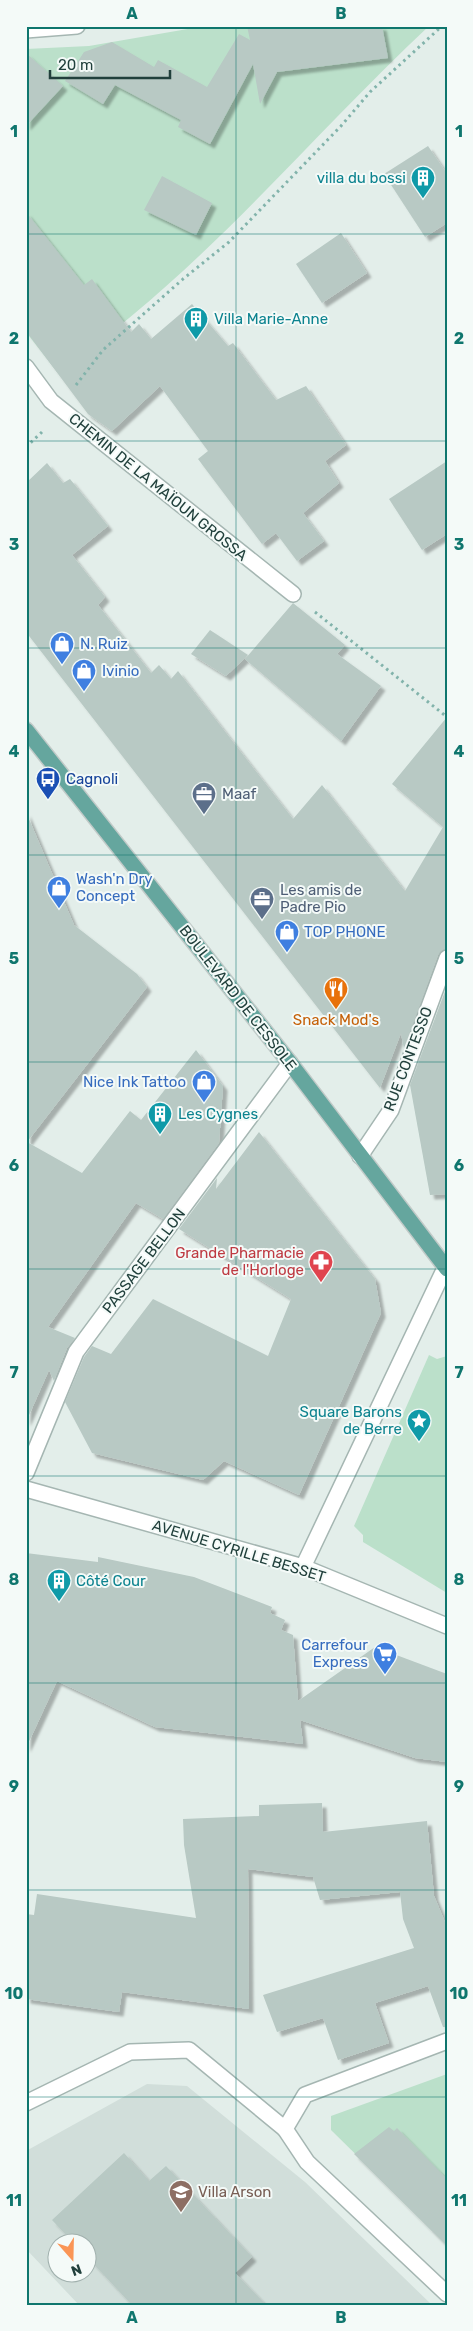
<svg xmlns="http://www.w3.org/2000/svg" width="473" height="2331" viewBox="0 0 473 2331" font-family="Rubik,sans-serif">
<defs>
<filter id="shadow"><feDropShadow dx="4.5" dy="4.5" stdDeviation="1" flood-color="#0004"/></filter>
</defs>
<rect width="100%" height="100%" fill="#e3eeea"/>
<!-- built -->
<path fill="#d1deda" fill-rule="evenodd" d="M147,2084L187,2086L305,2182L432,2305H79L26,2249V2151ZM58,2244H88V2274H58Z"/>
<!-- green -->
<g fill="#bbe0ca">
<path d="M205,26H429C306,141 198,277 57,372L26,332V49L89,46Z"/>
<polygon points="429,1355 437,1359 447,1356 447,1593 363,1542 363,1535 354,1526"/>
<polygon points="447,2074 447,2244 331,2130 331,2116"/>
</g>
<!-- building -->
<g fill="#b8c9c4" filter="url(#shadow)">
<polygon points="247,26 382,26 388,58 277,72 260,104 253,64 210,144 178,127 181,120 115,85 103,104 65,81 84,52 112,42 154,67 158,60 207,87 239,34 250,40"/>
<polygon points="26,53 63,86 26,126"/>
<polygon points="428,146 447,174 447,223 425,237 384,174"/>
<polygon points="162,176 212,203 196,235 144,210"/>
<polygon points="26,212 84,285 92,279 131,332 139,324 151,339 192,304 228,346 233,343 276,400 306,386 346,445 325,461 339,483 303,513 324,541 297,561 276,533 262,544 198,459 208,451 160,386 112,431 88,414 26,331"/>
<polygon points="341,233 367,273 322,303 296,264"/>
<polygon points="447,461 447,534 422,550 389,499"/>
<polygon points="47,463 63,483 70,479 108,526 72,555 105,597 98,605 151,673 159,665 171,679 178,671 293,819 322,785 405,891 443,827 392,784 447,717 447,949 438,955 404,1049 401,1033 380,1088 26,632 26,483"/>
<polygon points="293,603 345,645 337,654 381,686 341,741 245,659"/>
<polygon points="210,630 248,655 226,676 191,654"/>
<polygon points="26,812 74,925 137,974 147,987 27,1142 82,1173 130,1111 141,1120 196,1050 223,1086 219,1143 163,1219 136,1203 48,1327 75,1338 67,1348 54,1381 49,1370 26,1422"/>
<polygon points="447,986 447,1194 430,1195 410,1085"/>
<polygon points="259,1132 375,1279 381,1313 299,1495 224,1461 203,1480 92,1453 65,1402 84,1357 92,1346 111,1354 153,1299 268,1356 291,1299 179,1229 217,1178 216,1189"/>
<polygon points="26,1553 98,1562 98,1557 194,1577 272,1607 270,1613 285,1620 281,1630 293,1635 298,1701 375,1647 447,1674 447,1762 415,1758 300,1720 303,1744 155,1727 57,1681 26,1748"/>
<polygon points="322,1803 323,1832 427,1821 434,1896 447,1927 447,2027 443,2027 428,1986 375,2003 389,2043 338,2060 323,2018 277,2032 263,1995 414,1948 403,1919 400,1892 320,1900 313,1877 248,1869 249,2009 122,1992 119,2012 26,1999 26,1914 34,1915 37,1894 196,1918 184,1845 183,1819 259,1816 259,1805"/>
<polygon points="389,2127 394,2131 397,2128 447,2179 447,2246 354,2154"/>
<polygon points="124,2153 149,2181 166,2166 252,2257 235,2273 266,2305 132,2305 88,2258 88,2244 75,2244 52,2220"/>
</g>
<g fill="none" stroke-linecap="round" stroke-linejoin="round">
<defs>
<g id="minor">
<polyline points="26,30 77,26"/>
<polyline points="26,367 51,401 293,594"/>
<polyline points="360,1156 391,1110 447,958"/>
<polyline points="26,1473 76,1352 290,1063"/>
<polyline points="303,1567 445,1268"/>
<polyline points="447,2041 305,2095 285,2129 307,2162 447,2294"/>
<polyline points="26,2103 130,2052 189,2050 285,2129"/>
</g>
<polyline id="tertiary" points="26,1489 303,1567 447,1626"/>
<polyline id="primary" points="26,730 290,1063 447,1269"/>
</defs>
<!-- minor casing -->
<use href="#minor" stroke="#a5b6b2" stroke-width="18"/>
<!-- tertiary casing -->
<use href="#tertiary" stroke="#a5b6b2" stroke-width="18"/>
<!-- primary casing -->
<use href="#primary" stroke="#c1cac8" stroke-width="18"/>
<!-- path -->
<g stroke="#82b3ab" stroke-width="3" stroke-dasharray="2.5 4" stroke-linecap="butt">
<polyline points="76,385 103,350 183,279 229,242 341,126 370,92 442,26"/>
<polyline points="26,447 42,432"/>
<polyline points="315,612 447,717"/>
<polyline points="26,2299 31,2305"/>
</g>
<!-- minor -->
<use href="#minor" stroke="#fff" stroke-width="15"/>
<!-- tertiary -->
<use href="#tertiary" stroke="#fff" stroke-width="15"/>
<!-- primary -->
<use href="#primary" stroke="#65a69e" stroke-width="15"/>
</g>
<!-- grid -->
<path fill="none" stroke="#0f766e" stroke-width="1" stroke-opacity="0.55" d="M236,26V2305M26,234H447M26,441H447M26,648H447M26,855H447M26,1062H447M26,1269H447M26,1476H447M26,1683H447M26,1890H447M26,2097H447"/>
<!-- icons -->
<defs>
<symbol id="building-pin" viewBox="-11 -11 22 30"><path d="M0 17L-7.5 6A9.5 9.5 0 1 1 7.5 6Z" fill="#0f9aa8" stroke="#f4faf8"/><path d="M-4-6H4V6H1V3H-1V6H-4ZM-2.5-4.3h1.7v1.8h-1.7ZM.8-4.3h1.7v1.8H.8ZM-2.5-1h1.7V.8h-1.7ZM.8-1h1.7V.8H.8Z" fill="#fff"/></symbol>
<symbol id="shop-pin" viewBox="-11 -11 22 30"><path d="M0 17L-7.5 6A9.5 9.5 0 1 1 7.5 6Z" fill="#3f7fe0" stroke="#f4faf8"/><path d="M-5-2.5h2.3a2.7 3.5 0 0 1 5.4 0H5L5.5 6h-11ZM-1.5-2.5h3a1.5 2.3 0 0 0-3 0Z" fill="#fff"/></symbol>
<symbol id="bus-pin" viewBox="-11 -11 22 30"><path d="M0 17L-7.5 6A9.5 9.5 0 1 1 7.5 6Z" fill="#1a4fb4" stroke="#f4faf8"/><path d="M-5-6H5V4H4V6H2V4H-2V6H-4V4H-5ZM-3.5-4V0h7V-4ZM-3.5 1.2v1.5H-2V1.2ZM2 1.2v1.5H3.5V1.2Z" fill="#fff"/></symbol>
<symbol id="office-pin" viewBox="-11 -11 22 30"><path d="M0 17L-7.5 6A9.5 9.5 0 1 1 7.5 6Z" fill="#5c6f8a" stroke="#f4faf8"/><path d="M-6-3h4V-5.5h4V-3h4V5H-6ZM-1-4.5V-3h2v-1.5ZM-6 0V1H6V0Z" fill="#fff"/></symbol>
<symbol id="restaurant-pin" viewBox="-11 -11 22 30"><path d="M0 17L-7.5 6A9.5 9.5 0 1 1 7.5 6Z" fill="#e8710a" stroke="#f4faf8"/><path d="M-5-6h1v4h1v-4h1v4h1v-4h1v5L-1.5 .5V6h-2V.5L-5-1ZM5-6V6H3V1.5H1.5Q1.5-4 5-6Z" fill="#fff"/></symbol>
<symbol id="pharmacy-pin" viewBox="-11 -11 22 30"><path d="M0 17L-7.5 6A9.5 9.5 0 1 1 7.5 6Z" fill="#e0444e" stroke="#f4faf8"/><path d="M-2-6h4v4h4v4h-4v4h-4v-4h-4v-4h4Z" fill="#fff"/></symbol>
<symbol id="sight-pin" viewBox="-11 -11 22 30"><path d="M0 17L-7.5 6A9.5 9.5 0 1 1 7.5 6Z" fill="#0f9aa8" stroke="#f4faf8"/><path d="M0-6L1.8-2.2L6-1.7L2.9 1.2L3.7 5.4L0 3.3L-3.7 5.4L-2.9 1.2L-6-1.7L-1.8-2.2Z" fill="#fff"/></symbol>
<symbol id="supermarket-pin" viewBox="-11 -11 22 30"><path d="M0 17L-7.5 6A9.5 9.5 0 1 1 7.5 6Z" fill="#3f7fe0" stroke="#f4faf8"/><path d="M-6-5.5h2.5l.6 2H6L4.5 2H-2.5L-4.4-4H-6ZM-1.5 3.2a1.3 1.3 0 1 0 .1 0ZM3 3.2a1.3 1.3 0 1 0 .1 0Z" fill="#fff"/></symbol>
<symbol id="university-pin" viewBox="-11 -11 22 30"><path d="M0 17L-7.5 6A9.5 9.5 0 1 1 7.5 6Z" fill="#8d6e63" stroke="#f4faf8"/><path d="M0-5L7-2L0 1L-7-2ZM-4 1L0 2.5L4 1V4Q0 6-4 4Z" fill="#fff"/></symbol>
</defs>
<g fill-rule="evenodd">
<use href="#building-pin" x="409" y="164" width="28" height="38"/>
<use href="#building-pin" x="182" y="305" width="28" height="38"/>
<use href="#shop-pin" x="48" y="630" width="28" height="38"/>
<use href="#shop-pin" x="70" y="657" width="28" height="38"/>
<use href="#bus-pin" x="34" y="765" width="28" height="38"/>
<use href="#office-pin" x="190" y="780" width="28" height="38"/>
<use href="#shop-pin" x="45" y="874" width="28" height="38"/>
<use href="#office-pin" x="248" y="885" width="28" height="38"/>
<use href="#shop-pin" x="273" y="918" width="28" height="38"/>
<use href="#restaurant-pin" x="322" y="975" width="28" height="38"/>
<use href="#shop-pin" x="190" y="1068" width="28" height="38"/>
<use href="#building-pin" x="146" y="1100" width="28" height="38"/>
<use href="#pharmacy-pin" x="307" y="1248" width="28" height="38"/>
<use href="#sight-pin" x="405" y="1407" width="28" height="38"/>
<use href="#building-pin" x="45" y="1567" width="28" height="38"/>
<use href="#supermarket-pin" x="371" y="1640" width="28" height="38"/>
<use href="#university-pin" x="167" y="2178" width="28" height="38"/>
</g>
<g text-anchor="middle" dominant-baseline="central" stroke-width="4" stroke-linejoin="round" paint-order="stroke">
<!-- culture labels -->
<g font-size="15" fill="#0d838f" stroke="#f4faf8" text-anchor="start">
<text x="406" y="178" text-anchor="end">villa du bossi</text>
<text x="214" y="319">Villa Marie-Anne</text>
<text x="178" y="1114">Les Cygnes</text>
<text x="402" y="1412" text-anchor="end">Square Barons<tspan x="402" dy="17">de Berre</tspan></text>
<text x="76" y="1581">Côté Cour</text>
</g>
<!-- street labels -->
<g font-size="15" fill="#21403c" stroke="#f4faf8">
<text transform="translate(158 487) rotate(39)">CHEMIN DE LA MAÏOUN GROSSA</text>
<text transform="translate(238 998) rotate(52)">BOULEVARD DE CESSOLE</text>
<text transform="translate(408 1059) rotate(-69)">RUE CONTESSO</text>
<text transform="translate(144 1261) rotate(-53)">PASSAGE BELLON</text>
<text transform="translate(239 1551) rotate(17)">AVENUE CYRILLE BESSET</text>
</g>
<!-- shop labels -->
<g font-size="15" fill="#366cbe" stroke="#f4faf8" text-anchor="start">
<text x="80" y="644">N. Ruiz</text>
<text x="102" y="671">Ivinio</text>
<text x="76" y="879">Wash'n Dry<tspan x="76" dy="17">Concept</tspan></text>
<text x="304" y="932">TOP PHONE</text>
<text x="186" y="1082" text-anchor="end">Nice Ink Tattoo</text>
<text x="368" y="1645" text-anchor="end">Carrefour<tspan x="368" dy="17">Express</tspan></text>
</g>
<!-- transit labels -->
<g font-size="15" fill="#164399" stroke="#f4faf8" text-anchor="start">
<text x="66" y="779">Cagnoli</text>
</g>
<!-- service labels -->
<g font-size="15" fill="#4e5e75" stroke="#f4faf8" text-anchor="start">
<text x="222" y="794">Maaf</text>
<text x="280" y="890">Les amis de<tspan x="280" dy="17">Padre Pio</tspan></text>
</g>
<!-- food labels -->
<g font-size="15" fill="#c56008" stroke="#f4faf8">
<text x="336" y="1020">Snack Mod's</text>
</g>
<!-- health labels -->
<g font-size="15" fill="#be3a42" stroke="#f4faf8" text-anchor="end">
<text x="304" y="1253">Grande Pharmacie<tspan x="304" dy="17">de l'Horloge</tspan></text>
</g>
<!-- education labels -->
<g font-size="15" fill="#785e54" stroke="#f4faf8" text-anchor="start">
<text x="198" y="2192">Villa Arson</text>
</g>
</g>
<!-- border -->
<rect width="473" height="2331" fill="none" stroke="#f4faf8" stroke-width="55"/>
<!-- north arrow -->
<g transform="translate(72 2258) rotate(160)"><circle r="24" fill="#f4faf8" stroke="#a0b0ad"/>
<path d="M0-4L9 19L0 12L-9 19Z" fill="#fa9555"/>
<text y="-8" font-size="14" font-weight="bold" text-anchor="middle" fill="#21403c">N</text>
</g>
<!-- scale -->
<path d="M50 70v8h120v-8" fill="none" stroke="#21403c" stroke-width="2.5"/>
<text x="58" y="70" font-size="15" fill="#21403c" stroke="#f4faf8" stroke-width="4" paint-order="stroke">20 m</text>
<rect x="28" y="28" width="418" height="2276" fill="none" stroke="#0f766e" stroke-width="2"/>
<g font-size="16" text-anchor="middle" font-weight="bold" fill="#0f766e">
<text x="132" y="19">A</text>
<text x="341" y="19">B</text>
<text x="14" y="137">1</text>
<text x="459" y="137">1</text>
<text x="14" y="344">2</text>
<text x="459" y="344">2</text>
<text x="14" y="550">3</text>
<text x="459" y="550">3</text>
<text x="14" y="757">4</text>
<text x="459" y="757">4</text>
<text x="14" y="964">5</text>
<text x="459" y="964">5</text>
<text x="14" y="1171">6</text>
<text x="459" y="1171">6</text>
<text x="14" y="1378">7</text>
<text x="459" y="1378">7</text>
<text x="14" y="1585">8</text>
<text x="459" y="1585">8</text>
<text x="14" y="1792">9</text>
<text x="459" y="1792">9</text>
<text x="14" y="1999">10</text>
<text x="459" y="1999">10</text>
<text x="14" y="2206">11</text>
<text x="459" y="2206">11</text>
<text x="132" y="2323">A</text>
<text x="341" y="2323">B</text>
</g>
</svg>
